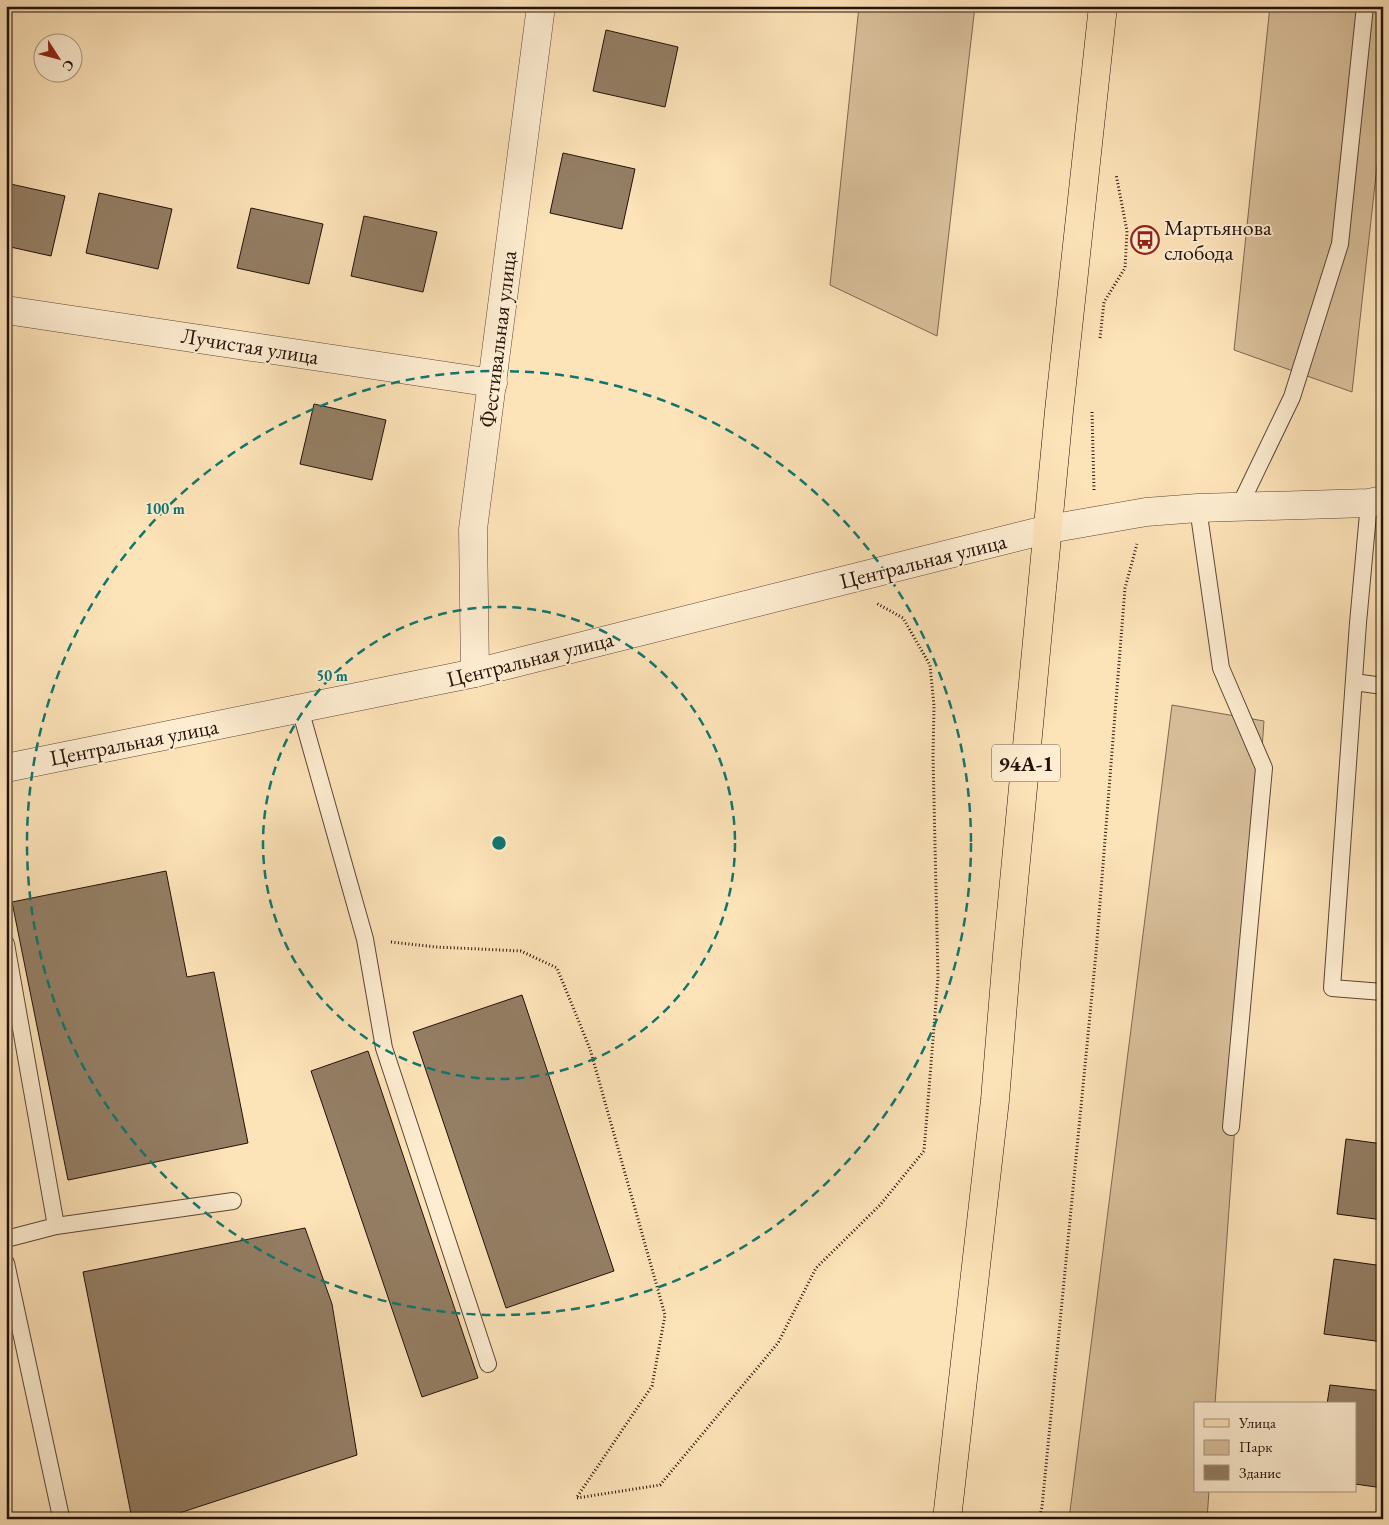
<svg xmlns="http://www.w3.org/2000/svg" width="1389" height="1525" viewBox="0 0 1389 1525" font-family="'EB Garamond',serif">
<rect width="100%" height="100%" fill="#fde3b8"/>
<filter id="stains"><feTurbulence type="fractalNoise" baseFrequency=".004" numOctaves="4"/><feColorMatrix values="0 0 0 0 .2 0 0 0 0 .09 0 0 0 0 .02 0 0 0 .5 -.17"/></filter>
<radialGradient id="worn" r=".72"><stop offset=".6" stop-color="#630" stop-opacity="0"/><stop offset="1" stop-color="#630" stop-opacity=".3"/></radialGradient>
<!-- green -->
<g fill="#d8bf9a" stroke="#7e6852">
<polygon points="859,6 975,6 937,336 830,285"/>
<polygon points="1270,6 1383,6 1383,112 1352,392 1234,350"/>
<polygon points="1172,705 1264,721 1215,1404 1195,1404 1195,1491 1209,1491 1207,1519 1069,1519"/>
</g>
<!-- building -->
<g fill="#947e64" stroke="#231109">
<polygon points="606,30 678,47 665,107 593,91"/>
<polygon points="563,153 635,169 622,229 550,213"/>
<polygon points="6,183 65,196 51,256 6,246"/>
<polygon points="99,193 172,209 158,269 86,253"/>
<polygon points="251,208 323,224 309,284 237,268"/>
<polygon points="364,216 437,232 423,292 351,276"/>
<polygon points="314,404 386,420 372,480 300,464"/>
<polygon points="166,871 187,977 214,972 248,1143 68,1180 12,902"/>
<polygon points="522,995 614,1271 506,1308 413,1032"/>
<polygon points="368,1051 478,1378 422,1397 311,1071"/>
<polygon points="1346,1139 1383,1144 1383,1220 1337,1214"/>
<polygon points="305,1228 332,1304 357,1455 161,1519 132,1519 83,1272"/>
<polygon points="1334,1259 1383,1266 1383,1342 1324,1334"/>
<polygon points="1330,1385 1383,1391 1383,1488 1355,1484 1355,1404 1327,1404"/>
</g>
<g fill="none" stroke-linecap="round" stroke-linejoin="round">
<defs>
<g id="service">
<polyline points="1369,503 1358,623 1332,988 1383,992"/>
<polyline points="1239,507 1292,397 1340,244 1365,6"/>
<polyline points="1198,508 1221,668 1264,768 1231,1127"/>
<polyline points="1354,682 1383,686"/>
<polyline points="300,709 365,939 384,1048 488,1364"/>
<polyline points="6,944 56,1226 233,1201"/>
<polyline points="6,1239 56,1226"/>
<polyline points="6,1263 61,1517"/>
</g>
<g id="minor">
<polyline points="6,310 493,383"/>
<polyline points="475,673 473,529 541,6"/>
<polyline points="6,768 475,673 1049,529 1146,512 1198,508 1369,503 1383,500"/>
</g>
<polyline id="primary" points="947,1519 995,1100 1007,955 1059,411 1103,6"/>
</defs>
<!-- service casing -->
<use href="#service" stroke="#5a4635" stroke-width="18"/>
<!-- minor casing -->
<use href="#minor" stroke="#5a4635" stroke-width="29"/>
<!-- primary casing -->
<use href="#primary" stroke="#231109" stroke-width="29"/>
<!-- path -->
<g stroke="#231109" stroke-width="3" stroke-dasharray="1 2.5" stroke-linecap="butt">
<polyline points="1100,338 1104,302 1125,268 1127,231 1116,174"/>
<polyline points="1092,412 1094,490"/>
<polyline points="391,942 436,947 521,951 557,968 590,1049 665,1315 652,1386 577,1497"/>
<polyline points="577,1498 660,1485 778,1343 816,1268 880,1205 924,1151 938,977 933,756 934,706 930,665 903,618 876,603"/>
<polyline points="1039,1519 1042,1507 1096,953 1125,588 1137,544"/>
</g>
<!-- service -->
<use href="#service" stroke="#feedd1" stroke-width="16"/>
<!-- minor -->
<use href="#minor" stroke="#feedd1" stroke-width="28"/>
<!-- primary -->
<use href="#primary" stroke="#fde3b8" stroke-width="28"/>
</g>
<!-- distance rings -->
<g fill="none" stroke="#0f766e" stroke-width="2.5" stroke-dasharray="9 6">
<circle cx="499" cy="843" r="236"/>
<circle cx="499" cy="843" r="472"/>
</g>
<!-- icons -->
<defs>
<symbol id="bus-ring" viewBox="-11 -11 22 22"><circle r="9.5" fill="#feedd1" stroke="#8f2418" stroke-width="1.5"/><path d="M-5-6H5V4H4V6H2V4H-2V6H-4V4H-5ZM-3.5-4V0h7V-4ZM-3.5 1.2v1.5H-2V1.2ZM2 1.2v1.5H3.5V1.2Z" fill="#8f2418"/></symbol>
</defs>
<g fill-rule="evenodd">
<use href="#bus-ring" x="1129" y="224" width="32" height="32"/>
</g>
<g text-anchor="middle" dominant-baseline="central" stroke-width="4" stroke-linejoin="round" paint-order="stroke">
<!-- shield labels -->
<rect fill="#feedd1" stroke="#655345" stroke-width="1" x="992" y="744.5" width="68" height="37" rx="4"/>
<g font-size="21" font-weight="bold" fill="#231109">
<text x="1026" y="763">94А-1</text>
</g>
<!-- poi labels -->
<g font-size="22" fill="#231109" stroke="#feedd1" text-anchor="start">
<text x="1164" y="227">Мартьянова<tspan x="1164" dy="25">слобода</tspan></text>
</g>
<!-- street labels -->
<g font-size="22" fill="#231109" stroke="#feedd1">
<text transform="translate(498 339) rotate(-83)">Фестивальная улица</text>
<text transform="translate(250 346) rotate(9)">Лучистая улица</text>
<text transform="translate(923 561) rotate(-14)">Центральная улица</text>
<text transform="translate(530 659) rotate(-14)">Центральная улица</text>
<text transform="translate(134 742) rotate(-11)">Центральная улица</text>
</g>
</g>
<circle cx="499" cy="843" r="8" fill="#0f766e" stroke="#feedd1" stroke-width="2.5"/>
<g font-size="15" text-anchor="middle" font-weight="bold" fill="#0f766e" stroke="#feedd1" stroke-width="4" stroke-linejoin="round" paint-order="stroke">
<text x="165" y="514">100 m</text>
<text x="332" y="681">50 m</text>
</g>
<!-- margin -->
<rect width="1389" height="1525" fill="none" stroke="#fde3b8" stroke-width="25"/>
<rect x="8" y="8" width="1374" height="1510" fill="none" stroke="#231109" stroke-width="2.5"/>
<rect x="12" y="12" width="1364" height="1500" fill="none" stroke="#231109"/>
<!-- legend -->
<rect x="1194" y="1402" width="162" height="90" fill="#feedd1" stroke="#a69581"/>
<rect x="1204" y="1419" width="25" height="8" fill="#fde3b8" stroke="#a69581"/>
<text x="1239" y="1428" font-size="15" fill="#231109">Улица</text>
<rect x="1204" y="1440" width="25" height="15" fill="#d8bf9a" stroke="#a69581"/>
<text x="1239" y="1452" font-size="15" fill="#231109">Парк</text>
<rect x="1204" y="1465" width="25" height="15" fill="#947e64" stroke="#a69581"/>
<text x="1239" y="1478" font-size="15" fill="#231109">Здание</text>
<!-- north arrow -->
<g transform="translate(58 58) rotate(126)"><circle r="24" fill="#feedd1" stroke="#a69581"/>
<path d="M0-4L9 19L0 12L-9 19Z" fill="#8f2418"/>
<text y="-8" font-size="14" font-weight="bold" text-anchor="middle" fill="#231109">С</text>
</g>
<rect width="100%" height="100%" filter="url(#stains)"/>
<rect width="100%" height="100%" fill="url(#worn)"/>
</svg>
